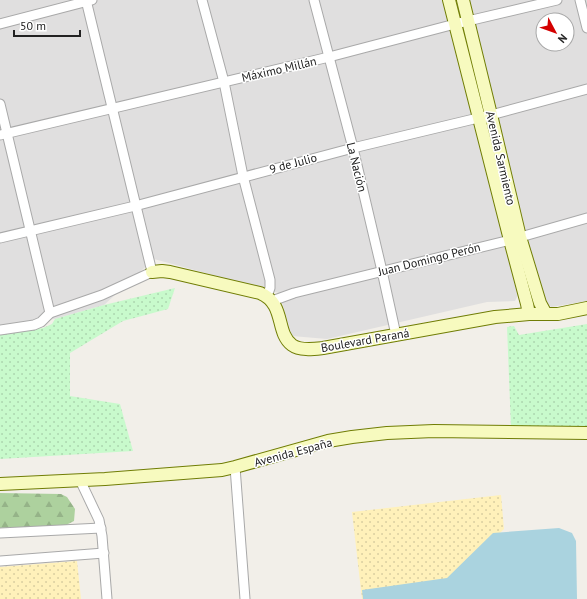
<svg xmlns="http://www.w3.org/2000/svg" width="587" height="599" viewBox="0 0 587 599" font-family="'PT Sans',sans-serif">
<defs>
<pattern id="forest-firs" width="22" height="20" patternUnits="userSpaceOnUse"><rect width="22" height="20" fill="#add19e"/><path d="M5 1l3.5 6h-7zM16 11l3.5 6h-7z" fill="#95b388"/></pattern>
<pattern id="sand-dots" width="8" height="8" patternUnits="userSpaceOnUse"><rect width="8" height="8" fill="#fff1ba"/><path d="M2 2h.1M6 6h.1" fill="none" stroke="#dacea0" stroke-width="1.8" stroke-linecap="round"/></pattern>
<pattern id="park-dots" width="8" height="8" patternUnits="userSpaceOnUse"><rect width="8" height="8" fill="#c8facc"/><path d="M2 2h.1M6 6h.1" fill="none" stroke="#acd6af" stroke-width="1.8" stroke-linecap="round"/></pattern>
</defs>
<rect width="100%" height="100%" fill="#f2efe9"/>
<!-- residential -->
<g fill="#e0dfdf" fill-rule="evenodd">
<polygon points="0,0 444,0 519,293 515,301 487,302 327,339 292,336 279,293 154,259 104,305 55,319 33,320 0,325"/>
<path d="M464,0H587V301L551,307L543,298L523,231ZM543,20H567V44H543Z"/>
</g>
<!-- forest -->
<polygon fill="url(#forest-firs)" points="0,493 61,494 67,497 75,509 74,521 68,524 61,530 0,536"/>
<!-- sand -->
<g fill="url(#sand-dots)">
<polygon points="501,495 504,529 456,576 441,599 362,599 352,512"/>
<polygon points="77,561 81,599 0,599 0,567"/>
</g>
<!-- park -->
<g fill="url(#park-dots)">
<polygon points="175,288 168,309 123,321 70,353 70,396 120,404 133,451 0,459 0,334 43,328 52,324 55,319 104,305"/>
<polygon points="587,324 587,427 511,428 507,327 514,326 519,335"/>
</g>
<!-- water -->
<polygon fill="#aad3df" points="559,528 572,533 576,541 577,599 363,599 362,590 447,578 493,533"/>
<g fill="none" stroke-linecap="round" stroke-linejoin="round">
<defs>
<g id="street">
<polyline points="202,0 224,82 243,176 270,280 270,288 267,296"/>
<polyline points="314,0 353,148 382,271 396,335"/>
<polyline points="580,0 587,28"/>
<polyline points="0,24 92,0"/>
<polyline points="0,104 50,313"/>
<polyline points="0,135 329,57 455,24 557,0"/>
<polyline points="0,238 135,206 353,148 478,118 491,115 587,89"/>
<polyline points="272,301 294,293 510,240 587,218"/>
<polyline points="0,330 34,325 41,322 50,313 102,295 152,272 86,0"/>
<polyline points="235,467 245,599"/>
<polyline points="80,480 99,520 102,536 107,599"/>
<polyline points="0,533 101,528"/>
<polyline points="0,561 104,553"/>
</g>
<g id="secondary">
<polyline points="449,0 510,240 527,304 529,314"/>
<polyline points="463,0 491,115 520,237 540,303 546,314"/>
<path d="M152,272L162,271L170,272L260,293C286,304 275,332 292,345C300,351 314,349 323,348L495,317L529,314H558L587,308"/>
<polyline points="0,484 105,479 222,470 235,467 328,441 352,437 387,433 434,431 587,433"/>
</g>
</defs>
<!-- street casing -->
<use href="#street" stroke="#a9a9a9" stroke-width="11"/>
<!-- secondary casing -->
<use href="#secondary" stroke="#707d05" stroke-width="14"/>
<!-- street -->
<use href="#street" stroke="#fff" stroke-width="9"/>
<!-- secondary -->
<use href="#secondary" stroke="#f7fabf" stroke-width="12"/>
</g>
<g text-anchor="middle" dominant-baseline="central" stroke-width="3" stroke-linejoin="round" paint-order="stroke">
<!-- street labels -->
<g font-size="12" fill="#222" stroke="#fff">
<text transform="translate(279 69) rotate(-13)">Máximo Millán</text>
<text transform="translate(501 158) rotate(77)">Avenida Sarmiento</text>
<text transform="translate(293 163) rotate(-15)">9 de Julio</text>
<text transform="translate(357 167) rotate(76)">La Nación</text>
<text transform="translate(429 259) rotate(-14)">Juan Domingo Perón</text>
<text transform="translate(365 340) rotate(-10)">Boulevard Paraná</text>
<text transform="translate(293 452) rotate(-15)">Avenida España</text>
</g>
</g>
<!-- north arrow -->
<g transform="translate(555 32) rotate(131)"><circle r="19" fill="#ffffff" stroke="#a7a7a7"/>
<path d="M0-3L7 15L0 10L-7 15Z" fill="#d40000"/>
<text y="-6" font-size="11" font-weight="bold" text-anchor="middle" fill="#222222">N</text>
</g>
<!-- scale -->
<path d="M14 30v6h66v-6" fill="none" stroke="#222222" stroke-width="2"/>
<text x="20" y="30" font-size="12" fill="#222222" stroke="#ffffff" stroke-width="3" paint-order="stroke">50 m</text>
</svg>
